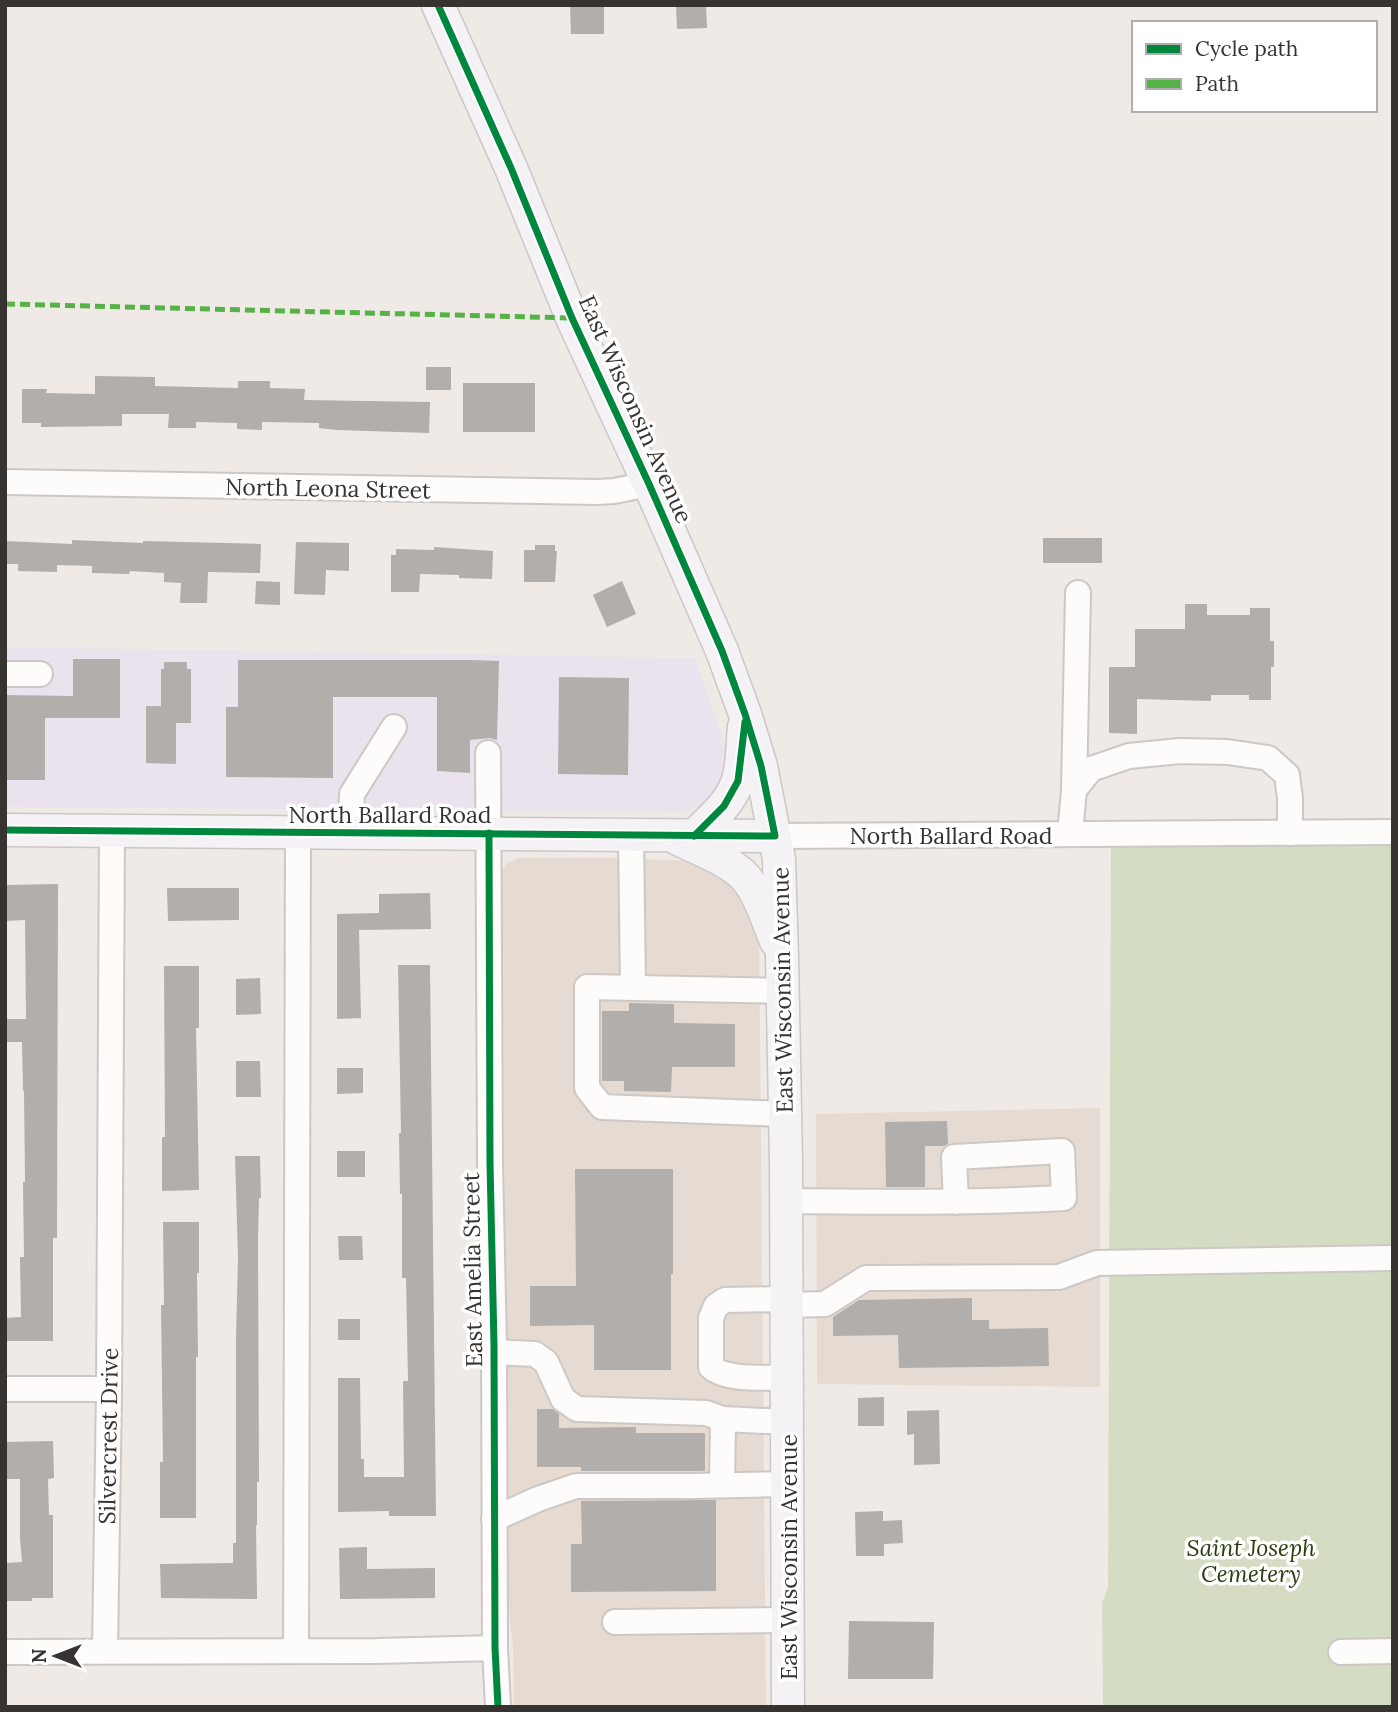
<svg xmlns="http://www.w3.org/2000/svg" width="1398" height="1712" viewBox="0 0 1398 1712" font-family="Lora,serif">
<rect width="100%" height="100%" fill="#efeae6"/>
<!-- built -->
<g fill="#e6dbd2">
<polygon points="519,858 616,858 693,861 726,873 759,926 766,1707 514,1707 513,1645 508,1605 507,1575 502,878 502,871 506,864"/>
<polygon points="1100,1108 1100,1387 817,1384 816,1114"/>
</g>
<!-- industrial -->
<polygon fill="#eae3ed" points="5,647 695,658 728,751 726,779 706,804 698,808 681,812 5,807"/>
<!-- green -->
<polygon fill="#d4ddc4" points="1393,832 1393,1707 1103,1707 1102,1603 1108,1587 1111,834"/>
<!-- building -->
<g fill="#b1aeab">
<polygon points="676,5 706,5 707,28 677,29"/>
<polygon points="570,6 604,6 604,34 571,34"/>
<rect x="426" y="367" width="25" height="23"/>
<polygon points="95,376 155,377 155,386 238,388 238,381 270,381 270,388 305,389 304,400 430,402 429,433 337,430 319,428 319,423 262,422 262,430 237,429 237,423 196,422 196,428 168,428 169,414 122,414 122,426 41,427 41,423 22,423 22,389 47,389 46,393 95,394"/>
<rect x="463" y="383" width="72" height="49"/>
<rect x="1043" y="538" width="59" height="25"/>
<polygon points="72,540 143,543 143,541 261,544 260,573 208,572 207,603 180,603 181,583 164,582 164,573 130,571 129,574 92,573 92,566 57,565 57,572 18,571 18,564 5,564 5,541 72,544"/>
<polygon points="296,542 349,543 349,571 326,570 325,595 294,594"/>
<polygon points="535,545 555,545 555,551 557,551 555,582 524,582 524,550 535,550"/>
<polygon points="434,547 493,551 492,579 459,578 459,575 420,574 419,592 391,592 391,555 396,555 396,549 434,550"/>
<polygon points="256,581 280,582 280,605 255,604"/>
<polygon points="622,581 636,614 607,627 593,595"/>
<polygon points="1185,604 1207,604 1207,615 1250,615 1250,608 1270,608 1270,641 1274,641 1274,667 1271,667 1271,700 1249,700 1249,695 1211,695 1211,701 1137,699 1137,734 1109,733 1109,667 1135,667 1135,629 1185,629"/>
<polygon points="73,659 120,659 120,718 45,718 45,780 5,780 5,695 73,696"/>
<polygon points="238,660 472,660 499,661 497,740 489,738 470,740 470,773 437,771 437,697 333,697 333,778 226,777 226,707 238,707"/>
<polygon points="164,662 187,662 187,669 191,669 191,723 176,723 176,764 146,763 146,706 161,706 161,669 164,669"/>
<polygon points="559,677 629,678 628,775 558,774"/>
<polygon points="58,884 57,1238 53,1238 53,1341 5,1341 5,1318 21,1317 20,1257 24,1257 23,1182 25,1182 24,1091 23,1091 22,1042 5,1042 5,1019 26,1019 25,920 5,921 5,885"/>
<polygon points="167,888 239,888 239,920 168,921"/>
<polygon points="430,893 431,929 359,930 361,1018 337,1019 337,914 379,913 379,894"/>
<polygon points="398,965 430,965 436,1516 389,1516 389,1511 338,1512 338,1378 360,1378 361,1459 364,1459 364,1477 404,1477 403,1381 408,1381 406,1278 402,1278 402,1194 400,1194 399,1133 401,1133"/>
<polygon points="164,966 199,966 199,1028 196,1028 199,1190 162,1191 162,1137 165,1137"/>
<polygon points="260,978 261,1014 236,1015 236,979"/>
<polygon points="629,1003 674,1004 674,1023 735,1024 735,1067 672,1067 671,1092 624,1091 624,1081 602,1081 602,1011 629,1011"/>
<polygon points="236,1061 260,1061 261,1097 236,1097"/>
<polygon points="337,1068 363,1068 363,1093 337,1094"/>
<polygon points="947,1121 948,1144 944,1146 925,1146 925,1187 886,1187 885,1122"/>
<rect x="337" y="1151" width="28" height="26"/>
<polygon points="235,1156 260,1156 261,1198 259,1198 258,1239 259,1482 257,1482 257,1525 256,1525 257,1599 161,1598 160,1564 233,1563 233,1543 236,1543 236,1339 238,1257"/>
<polygon points="575,1169 673,1169 673,1274 671,1274 671,1370 594,1370 594,1325 530,1326 530,1286 576,1286"/>
<polygon points="163,1222 199,1222 199,1273 197,1273 198,1357 196,1357 196,1518 160,1518 160,1462 163,1462 161,1305 164,1305"/>
<polygon points="338,1236 362,1236 363,1260 339,1260"/>
<polygon points="972,1298 972,1320 989,1320 989,1329 1048,1328 1049,1366 899,1368 898,1335 833,1336 833,1317 859,1300"/>
<rect x="338" y="1319" width="22" height="21"/>
<polygon points="884,1397 884,1426 858,1426 858,1398"/>
<polygon points="537,1409 553,1409 559,1414 559,1428 636,1427 636,1433 705,1433 705,1471 581,1471 581,1467 537,1467"/>
<polygon points="939,1410 940,1464 914,1465 914,1434 907,1435 907,1411"/>
<polygon points="53,1441 54,1478 48,1479 49,1515 53,1515 53,1598 32,1598 32,1601 5,1601 5,1563 22,1562 20,1538 20,1479 5,1479 5,1442"/>
<polygon points="716,1500 716,1591 571,1592 571,1544 582,1544 581,1501"/>
<polygon points="883,1511 883,1521 902,1520 903,1543 884,1544 884,1556 856,1556 855,1512"/>
<polygon points="367,1547 367,1569 435,1568 435,1598 340,1599 339,1548"/>
<polygon points="849,1621 934,1622 933,1679 848,1679"/>
</g>
<g fill="none" stroke-linecap="round" stroke-linejoin="round">
<defs>
<g id="minor">
<polyline points="5,482 597,492 614,491 649,484"/>
<polyline points="5,674 40,674"/>
<polyline points="488,753 490,1163 494,1345 495,1648 498,1707"/>
<polyline points="1074,790 1078,593"/>
<polyline points="350,833 352,794 394,727"/>
<polyline points="1070,834 1074,790 1091,769 1129,756 1180,751 1228,752 1268,758 1287,775 1290,798 1290,833"/>
<polyline points="631,835 633,988"/>
<polyline points="775,836 1393,832"/>
<polyline points="783,991 587,987 587,1088 602,1107 785,1114"/>
<path d="M786,1201C879,1202 971,1203 1064,1198L1062,1151L954,1157L956,1202"/>
<path d="M786,1299L725,1300L716,1306L711,1318V1367C726,1381 766,1377 787,1378"/>
<polyline points="786,1305 825,1304 866,1278 1059,1277 1097,1263 1393,1258"/>
<polyline points="494,1352 535,1354 546,1362 563,1399 577,1409 706,1413 723,1419 722,1485"/>
<polyline points="5,1389 109,1389"/>
<polyline points="723,1419 787,1422"/>
<polyline points="494,1519 538,1499 576,1486 696,1486 787,1484"/>
<polyline points="615,1622 788,1620"/>
<polyline points="105,1651 109,1389 112,831"/>
<polyline points="296,1651 298,833"/>
<polyline points="5,1652 377,1651 495,1648"/>
<polyline points="1341,1652 1393,1651"/>
</g>
<g id="major">
<polyline points="438,5 511,168 572,318 649,484 722,651 745,714 761,766 779,859 782,956 786,1162 788,1707"/>
<polyline points="5,830 775,836"/>
<path d="M694,836C710,820 729,805 737,783C743,767 742,745 744,727"/>
<path d="M678,839C699,849 723,858 741,873C758,888 767,920 776,941"/>
</g>
</defs>
<!-- minor casing -->
<use href="#minor" stroke="#ccc8c6" stroke-width="28"/>
<!-- major casing -->
<use href="#major" stroke="#cac7c5" stroke-width="35"/>
<!-- minor -->
<use href="#minor" stroke="#fdfcfb" stroke-width="24"/>
<!-- major -->
<use href="#major" stroke="#f5f2f5" stroke-width="32"/>
<!-- quiet -->
<polyline stroke="#56b246" stroke-width="5" stroke-dasharray="10 5" stroke-linecap="butt" points="5,304 572,318"/>
<defs>
<g id="cycleway">
<polyline points="5,830 775,836 761,766 745,714 722,651 649,484 572,318 511,168 438,5"/>
<polyline points="489,833 490,1163 494,1345 495,1648 498,1707"/>
<polyline points="694,836 724,806 738,781 745,722"/>
</g>
</defs>
<!-- cycleway casing -->
<use href="#cycleway" stroke="#fff" stroke-width="11"/>
<!-- cycleway -->
<use href="#cycleway" stroke="#00873e" stroke-width="7"/>
</g>
<g text-anchor="middle" dominant-baseline="central" stroke-width="7" stroke-linejoin="round" paint-order="stroke">
<!-- street labels -->
<g font-size="23" fill="#373331" stroke="#fff">
<text transform="translate(636 409) rotate(66)">East Wisconsin Avenue</text>
<text transform="translate(328 488) rotate(1)">North Leona Street</text>
<text x="390" y="814">North Ballard Road</text>
<text x="951" y="835">North Ballard Road</text>
<text transform="translate(782 990) rotate(-91)">East Wisconsin Avenue</text>
<text transform="translate(472 1270) rotate(-91)">East Amelia Street</text>
<text transform="translate(108 1436) rotate(-89)">Silvercrest Drive</text>
<text transform="translate(788 1557) rotate(-90)">East Wisconsin Avenue</text>
</g>
<!-- park labels -->
<g font-size="23" font-style="italic" fill="#293e0c" stroke="#fff">
<text x="1251" y="1547">Saint Joseph<tspan x="1251" dy="26">Cemetery</tspan></text>
</g>
</g>
<!-- border -->
<rect width="1398" height="1712" fill="none" stroke="#373331" stroke-width="14"/>
<!-- legend -->
<rect x="1132" y="21" width="245" height="91" fill="#ffffff" stroke="#afadad" stroke-width="2"/>
<rect x="1146" y="44" width="35" height="10" fill="#00873e" stroke="#afadad" stroke-width="2"/>
<text x="1195" y="56" font-size="21" fill="#373331">Cycle path</text>
<rect x="1146" y="79" width="35" height="10" fill="#56b246" stroke="#afadad" stroke-width="2"/>
<text x="1195" y="91" font-size="21" fill="#373331">Path</text>
<!-- north arrow -->
<g transform="translate(56 1656) rotate(270)" stroke="#ffffff" stroke-width="5" paint-order="stroke">
<path d="M0-5L12 26L0 18L-12 26Z" fill="#373331"/>
<text y="-10" font-size="19" font-weight="bold" text-anchor="middle" fill="#373331">N</text>
</g>
</svg>
